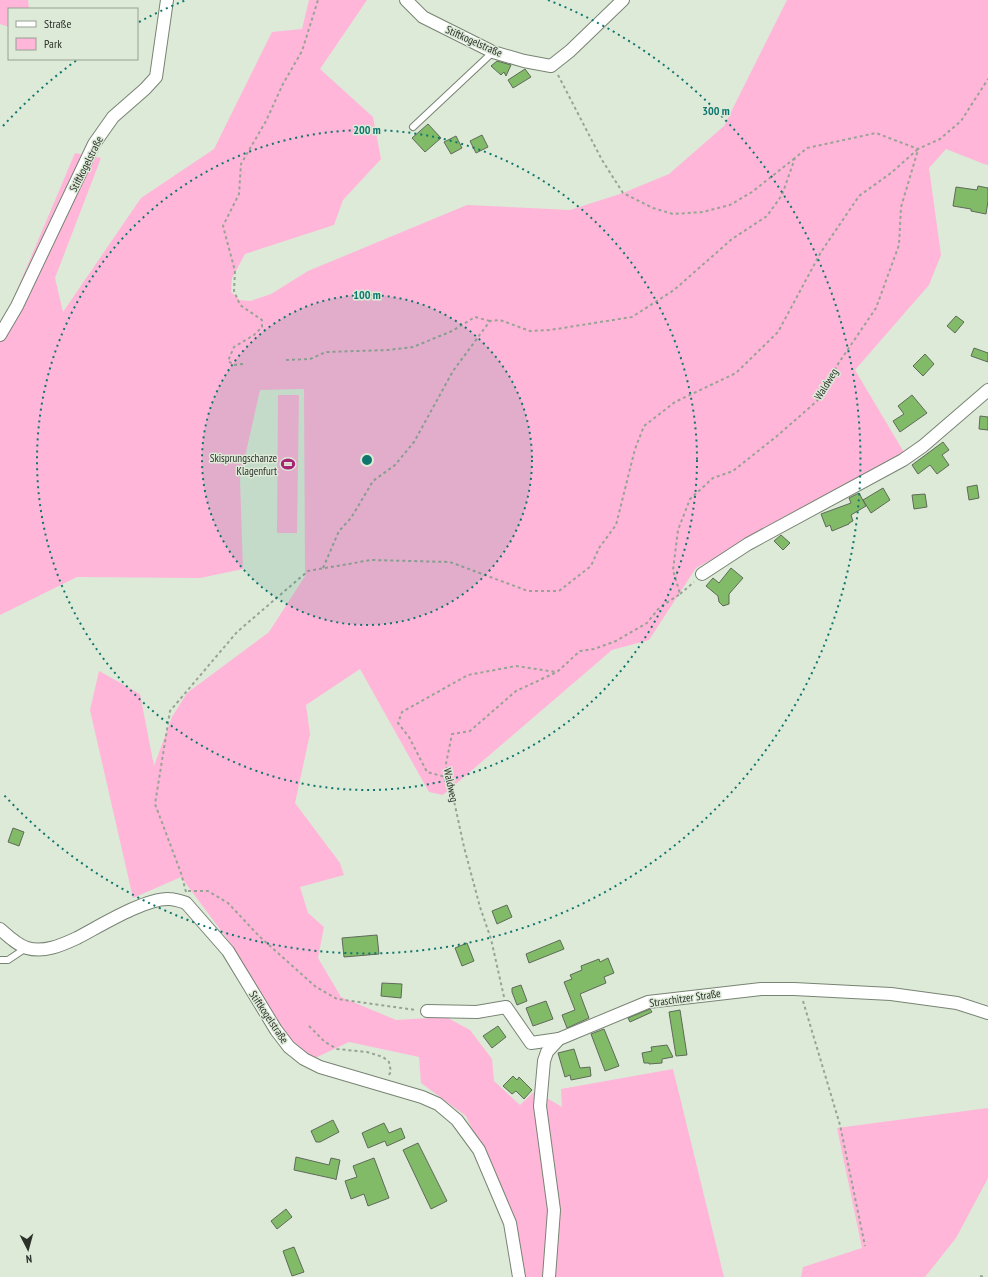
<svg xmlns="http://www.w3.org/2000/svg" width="988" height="1277" viewBox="0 0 988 1277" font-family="'PT Sans Narrow',sans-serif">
<rect width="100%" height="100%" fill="#ddead8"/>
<!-- green -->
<g fill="#ffb6d9">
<polygon points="0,0 28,0 29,9 9,9 9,27 0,24"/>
<polygon points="309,0 367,0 320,69 373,117 381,159 343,200 334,225 245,254 232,278 231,292 240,300 250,301 271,294 308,271 467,205 570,210 623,193 669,174 724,126 787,0 988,0 988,165 984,164 946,149 929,168 941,255 929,285 855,370 905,454 696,568 649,640 612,650 443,795 429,792 360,669 306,705 310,734 295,803 340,863 344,875 300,887 308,913 324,927 318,958 341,997 396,1020 446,1017 470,1030 492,1059 494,1081 520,1105 535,1091 562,1107 561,1089 673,1069 724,1277 525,1277 516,1224 466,1116 421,1083 419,1057 349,1042 313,1059 283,1032 234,948 181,877 133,898 90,710 99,671 140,694 154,766 172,717 187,693 269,632 305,576 304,389 260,390 240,479 243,569 200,578 77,577 0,615 0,325 6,316 75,153 101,158 55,278 63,312 141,198 214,149 272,32 302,29"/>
<polygon points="278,395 299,395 297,533 277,533"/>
<polygon points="988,1108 988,1178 956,1238 925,1277 801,1277 803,1267 862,1248 837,1128"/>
</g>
<!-- building -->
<g fill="#82bb67" stroke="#5f6a5a">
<polygon points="497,61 511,65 506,76 504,72 501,75 491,66"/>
<polygon points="525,69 531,77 513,88 508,80"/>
<polygon points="428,124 441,138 425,152 412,138"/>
<polygon points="482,135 488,147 476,153 470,141"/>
<polygon points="456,136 462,148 451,154 444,142"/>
<polygon points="978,186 988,188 988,201 986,214 971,211 971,209 953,206 956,187 977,190"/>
<polygon points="956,316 964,322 955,333 947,326"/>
<polygon points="974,348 988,353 988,362 971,356"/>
<polygon points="925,354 934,364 923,376 913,366"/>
<polygon points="912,395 927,413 900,432 893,421 904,414 898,406"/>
<polygon points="980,416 988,417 988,430 979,429"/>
<polygon points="943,442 949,450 942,455 949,465 937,474 930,465 918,474 912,465"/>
<polygon points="977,485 979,498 969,500 967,487"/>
<polygon points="883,488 890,500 871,513 863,500"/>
<polygon points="859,493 866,506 851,515 853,521 849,523 849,524 832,531 830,525 826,527 821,514 851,503 849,498"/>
<polygon points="925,494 927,507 914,509 912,495"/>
<polygon points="781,535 790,543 783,550 774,541"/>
<polygon points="731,568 743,578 729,594 729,604 723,606 719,602 718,596 706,586 713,578 719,583"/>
<polygon points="13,828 24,832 19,846 8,842"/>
<polygon points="507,905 512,917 497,924 492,911"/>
<polygon points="377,935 379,954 344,957 342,938"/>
<polygon points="560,940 564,949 529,963 526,954"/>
<polygon points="467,943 474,961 462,966 455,948"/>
<polygon points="608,958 614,973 604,977 606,983 580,994 589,1018 567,1028 562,1015 575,1010 564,982 572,979 570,975 582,970 581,966 599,959 600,962"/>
<polygon points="382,983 402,984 401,998 381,996"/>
<polygon points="521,985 527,1001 517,1005 512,992 512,988"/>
<polygon points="546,1001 553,1019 533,1026 526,1008"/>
<polygon points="650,1009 652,1012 630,1022 628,1018"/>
<polygon points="680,1010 687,1055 676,1056 669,1012"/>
<polygon points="498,1026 506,1037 492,1048 483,1036"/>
<polygon points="604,1029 619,1066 605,1071 591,1034"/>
<polygon points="667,1045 673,1057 662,1059 662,1063 649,1064 649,1063 644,1063 642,1053 652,1051 651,1047"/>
<polygon points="574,1049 580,1068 590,1067 591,1076 571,1080 570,1075 565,1077 558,1053"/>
<polygon points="513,1076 517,1080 519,1077 532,1090 524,1099 516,1091 512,1094 503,1086"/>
<polygon points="333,1120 339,1132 320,1142 316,1142 311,1131"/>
<polygon points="384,1123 389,1133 401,1128 405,1138 387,1146 385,1141 368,1148 362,1133"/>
<polygon points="418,1143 447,1201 431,1209 403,1150"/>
<polygon points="296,1157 329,1165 331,1158 340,1160 336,1180 335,1179 294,1170"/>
<polygon points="374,1158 389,1198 368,1206 364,1194 351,1199 345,1181 357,1177 353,1166"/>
<polygon points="286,1209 292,1217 277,1229 271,1221"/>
<polygon points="294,1247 304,1272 292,1276 283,1251"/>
</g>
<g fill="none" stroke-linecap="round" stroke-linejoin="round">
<defs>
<g id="service">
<polyline points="413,127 493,52"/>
<polyline points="0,960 8,960 26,948"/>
</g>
<g id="minor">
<polyline points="406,0 423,17 493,52 524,61 551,66 570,51 623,0"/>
<polyline points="0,335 17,306 94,144 113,117 145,89 156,77 167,0"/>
<polyline points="702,574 748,544 903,460 923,446 988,390"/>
<path d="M0,929C8,936 17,945 27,948C44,953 62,945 77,938C100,926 145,898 169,899C175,899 180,901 186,903L228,951L276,1030L289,1047L304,1059L320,1067L422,1097L438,1104L457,1120L479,1150L510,1223L519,1277"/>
<polyline points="427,1011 477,1012 506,1007 531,1043 559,1039"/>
<polyline points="549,1277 554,1210 540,1106 544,1061 547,1052 559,1039 648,1002 761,989 794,989 891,994 957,1003 988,1013"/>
</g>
</defs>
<!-- service casing -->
<use href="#service" stroke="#788473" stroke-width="8"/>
<!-- minor casing -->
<use href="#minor" stroke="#788473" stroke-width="14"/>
<!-- path -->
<g stroke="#99a395" stroke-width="2" stroke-dasharray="3 3" stroke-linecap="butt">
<polyline points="558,75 602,160 623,193 653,208 673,214 703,212 730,205 752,192 795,158"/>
<polyline points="286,360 310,359 326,352 388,350 413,347 452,331 475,317 490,321"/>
<polyline points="243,364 234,365 228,361 234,347 254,335 262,327 262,320 240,305 234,291 235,271 223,226 239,194 241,164 266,121 283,84 302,51 318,0"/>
<polyline points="323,568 339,531 351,518 373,481 395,465 414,442 453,371 490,321 500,320 530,331 550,330 632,317 674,290 732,239 767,216 782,195 795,158 807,148 876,133 918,149 940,139 961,121 988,79"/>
<polyline points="680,594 694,582"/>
<polyline points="449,778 427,772 409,737 398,723 402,712 468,675 516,666 556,672"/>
<polyline points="188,891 208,891 228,903 259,936 316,987 337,999 416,1010"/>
<polyline points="186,892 181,873 155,804 170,711 237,632 308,571 371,560 450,562 528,591 559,591 591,566 599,548 616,525 635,449 644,426 675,402 736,373 778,332 821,252 859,196 891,173 918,149"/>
<polyline points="504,997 491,939 480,907 464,847 446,764 452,734 470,731 516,691 557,672 580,651 594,649 616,641 647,623 659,608 680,594 673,570 678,530 690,499 713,478 733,471 777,436 817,401 838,364 876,308 899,245 901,207 918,150"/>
<polyline points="803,1001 840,1125 865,1246"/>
<polyline points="309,1026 325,1042 337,1049 367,1052 383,1057 389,1062 391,1072 388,1076"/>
<polyline points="980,1276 986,1277"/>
</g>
<!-- service -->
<use href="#service" stroke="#fff" stroke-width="6"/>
<!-- minor -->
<use href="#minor" stroke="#fff" stroke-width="12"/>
</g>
<!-- distance rings -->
<circle cx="367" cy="460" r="165" fill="#0f766e" fill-opacity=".12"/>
<g fill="none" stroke="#0f766e" stroke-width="2" stroke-dasharray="2 4">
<circle cx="367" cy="460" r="165"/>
<circle cx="367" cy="460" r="330"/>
<path d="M3 126A494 494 0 0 1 77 60M139 22A494 494 0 0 1 186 0M548 0A494 494 0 1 1 3 794"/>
</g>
<!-- icons -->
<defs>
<symbol id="stadium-bare" viewBox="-9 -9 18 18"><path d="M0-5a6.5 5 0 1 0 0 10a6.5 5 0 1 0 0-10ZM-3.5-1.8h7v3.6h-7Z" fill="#a62472" stroke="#ddead8" stroke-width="2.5" paint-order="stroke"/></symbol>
</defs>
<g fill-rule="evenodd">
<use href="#stadium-bare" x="278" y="454" width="20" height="20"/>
</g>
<g text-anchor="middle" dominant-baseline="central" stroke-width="3" stroke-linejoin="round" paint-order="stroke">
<!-- street labels -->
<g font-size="11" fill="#2c312a" stroke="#ddead8">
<text transform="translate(474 41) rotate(24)">Stiftkogelstraße</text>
<text transform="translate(86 164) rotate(-63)">Stiftkogelstraße</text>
<text transform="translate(826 384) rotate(-58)">Waldweg</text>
<text transform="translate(451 785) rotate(78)">Waldweg</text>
<text transform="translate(685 998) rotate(-8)">Straschitzer Straße</text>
<text transform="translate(269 1017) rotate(56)">Stiftkogelstraße</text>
</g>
<!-- poi labels -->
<g font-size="11" fill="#2c312a" stroke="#ddead8" text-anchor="end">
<text x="277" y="458">Skisprungschanze<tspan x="277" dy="13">Klagenfurt</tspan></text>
</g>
</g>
<circle cx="367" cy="460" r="6" fill="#0f766e" stroke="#ddead8" stroke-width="2"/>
<g font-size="12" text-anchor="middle" font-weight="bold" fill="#0f766e" stroke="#ddead8" stroke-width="3" stroke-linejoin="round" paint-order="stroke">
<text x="716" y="115">300 m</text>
<text x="367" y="134">200 m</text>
<text x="367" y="299">100 m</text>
</g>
<!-- legend -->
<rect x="8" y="8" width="130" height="52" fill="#ddead8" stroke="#96a092"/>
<rect x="16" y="21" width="20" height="6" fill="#ffffff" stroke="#96a092"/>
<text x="44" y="28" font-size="12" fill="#2c312a">Straße</text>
<rect x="16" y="38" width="20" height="12" fill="#ffb6d9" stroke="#96a092"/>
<text x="44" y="48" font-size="12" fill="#2c312a">Park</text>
<!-- north arrow -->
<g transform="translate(28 1249) rotate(174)" stroke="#ddead8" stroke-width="3" paint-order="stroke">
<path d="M0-3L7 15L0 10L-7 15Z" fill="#2c312a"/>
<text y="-6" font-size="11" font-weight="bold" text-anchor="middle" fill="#2c312a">N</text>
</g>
</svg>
